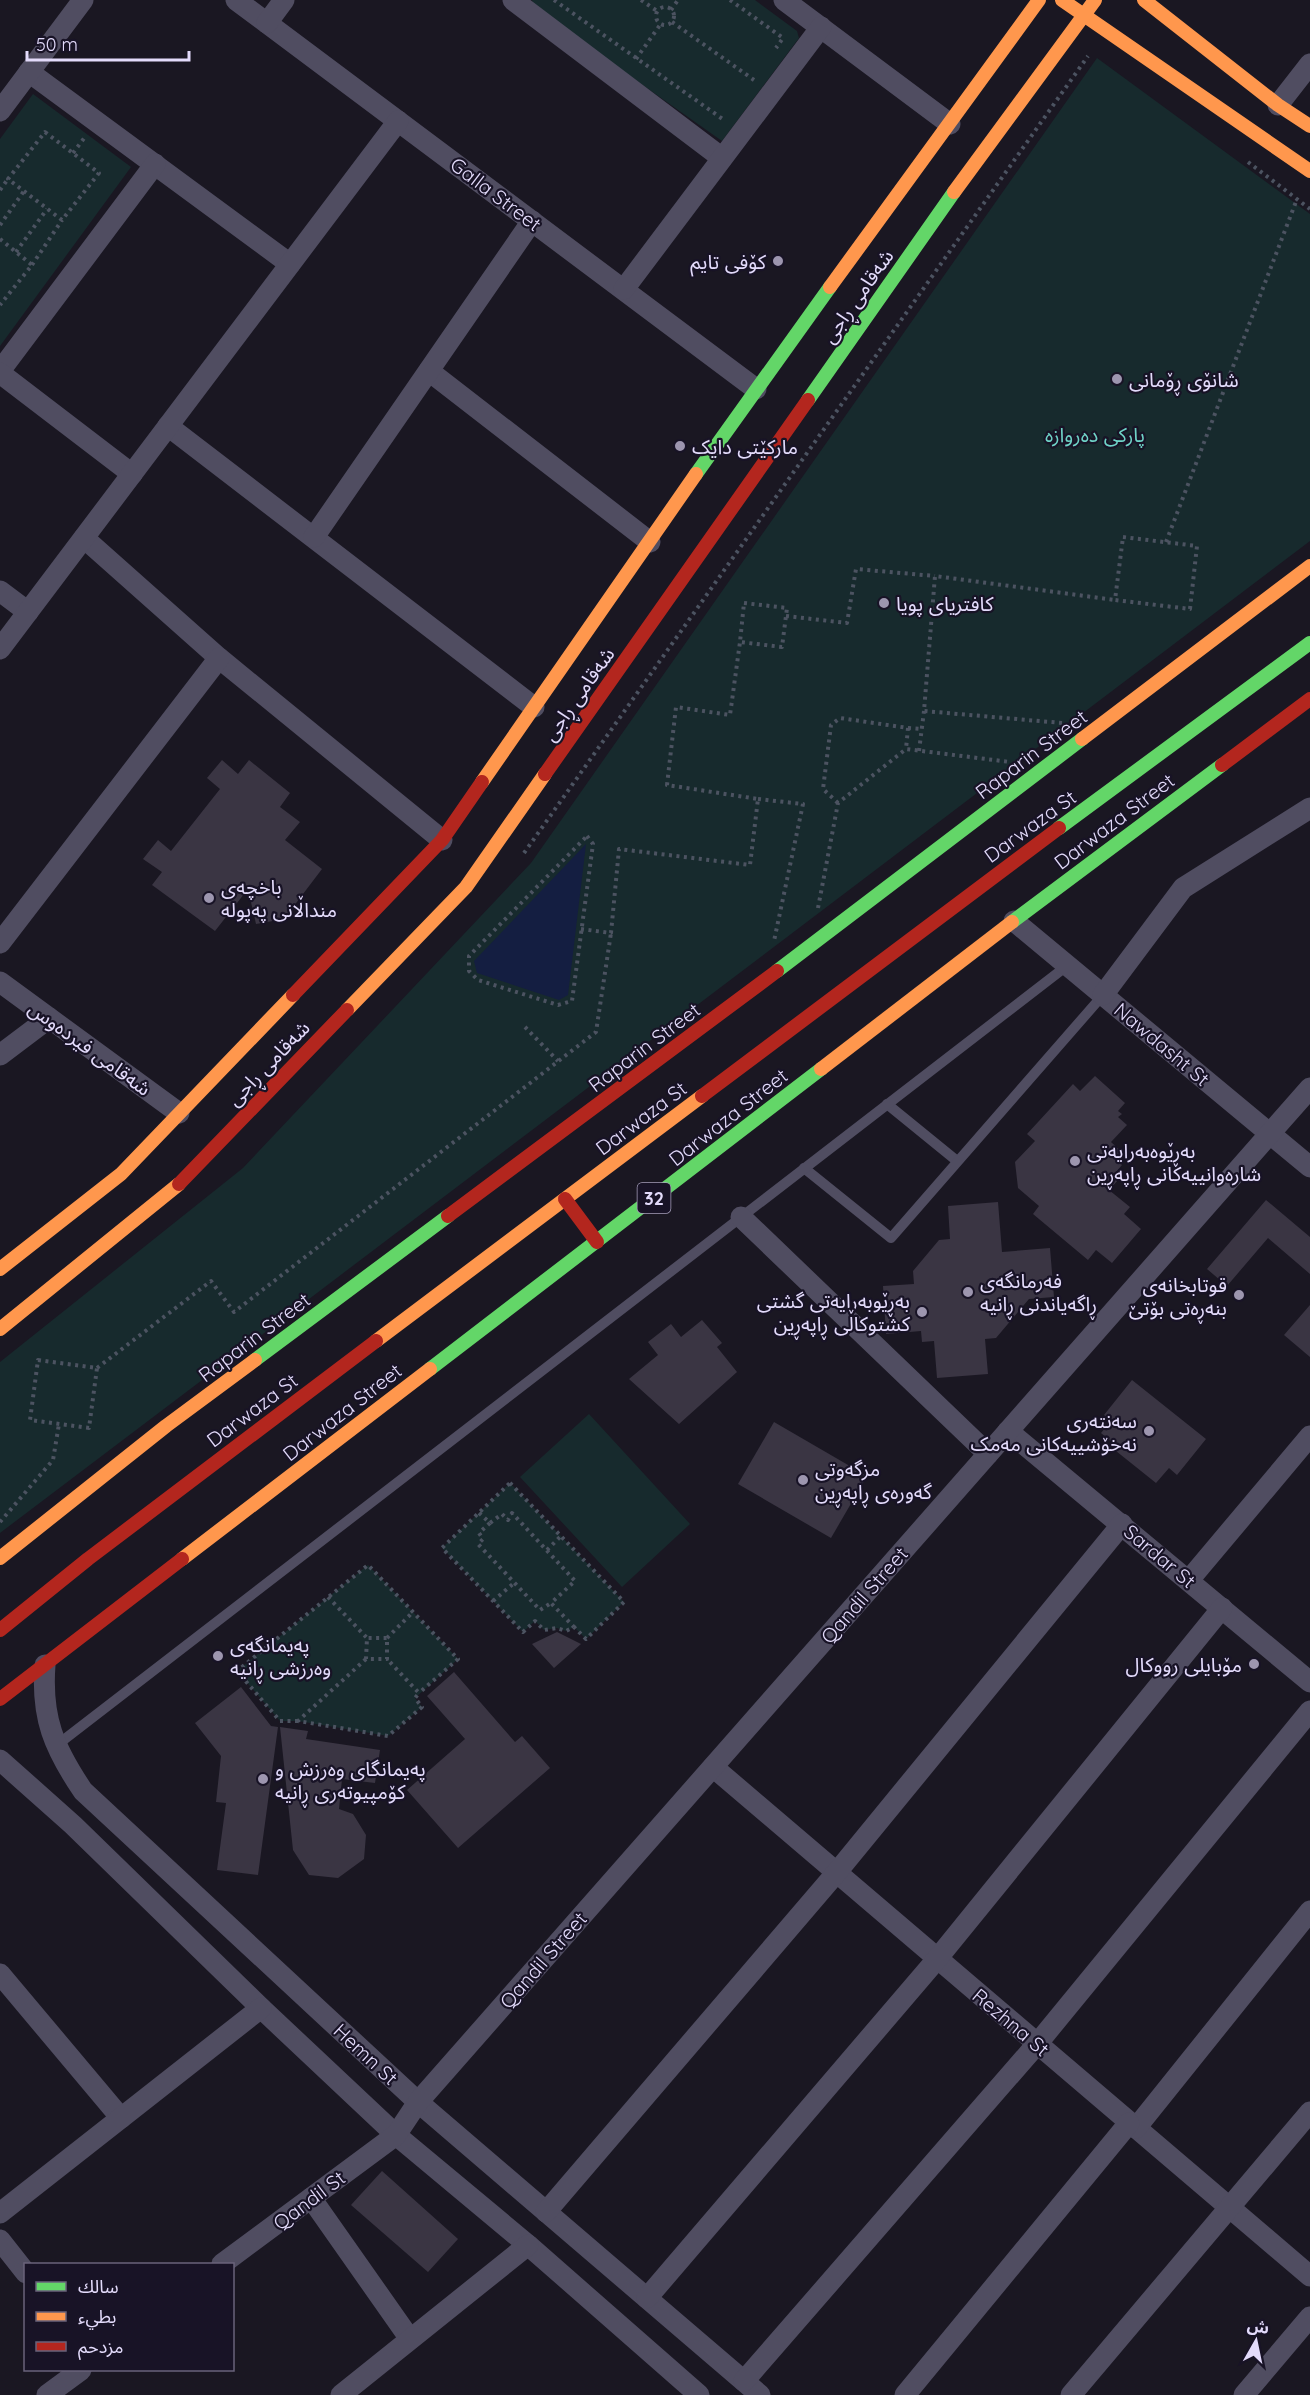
<svg xmlns="http://www.w3.org/2000/svg" width="1310" height="2395" viewBox="0 0 1310 2395" font-family="Quicksand,'Noto Sans Arabic',sans-serif">
<rect width="100%" height="100%" fill="#1a1722"/>
<!-- green -->
<g fill="#172a2d">
<polygon points="532,0 755,0 797,31 799,38 722,141 535,9"/>
<polygon points="1097,58 1310,214 1310,541 0,1533 0,1362 243,1168 531,863"/>
<polygon points="33,94 131,167 0,346 0,139"/>
<polygon points="589,1414 690,1524 622,1587 520,1477"/>
<polygon points="510,1483 624,1602 586,1639 574,1627 566,1631 557,1628 544,1630 535,1621 523,1632 442,1548"/>
<polygon points="368,1565 458,1659 415,1698 422,1707 388,1736 298,1721 280,1721 237,1671"/>
</g>
<!-- water -->
<polygon fill="#141e41" points="586,844 568,995 559,1000 477,973 474,961"/>
<!-- building -->
<g fill="#3a3543">
<polygon points="222,760 238,774 249,760 290,793 280,807 300,822 285,840 322,869 284,919 256,924 248,889 215,931 152,885 162,872 143,859 158,840 171,851 220,789 207,778"/>
<polygon points="1095,1076 1125,1103 1118,1111 1122,1114 1118,1117 1127,1125 1111,1142 1123,1153 1117,1160 1122,1165 1116,1172 1119,1179 1109,1190 1130,1207 1124,1214 1141,1229 1112,1263 1096,1250 1088,1260 1033,1214 1039,1206 1018,1188 1015,1162 1035,1141 1027,1134 1073,1084 1080,1091"/>
<polygon points="1266,1200 1310,1237 1310,1274 1268,1238 1227,1286 1207,1269"/>
<polygon points="998,1202 1002,1252 1050,1248 1054,1297 1029,1299 996,1338 985,1339 988,1374 937,1378 934,1341 922,1342 921,1331 886,1334 883,1286 914,1284 913,1271 939,1240 950,1239 948,1206"/>
<polygon points="1310,1305 1310,1357 1284,1335"/>
<polygon points="702,1320 722,1343 717,1347 737,1372 679,1424 629,1379 658,1355 648,1342 671,1324 681,1337"/>
<polygon points="1132,1380 1206,1439 1177,1475 1169,1468 1156,1483 1116,1451 1119,1448 1101,1433 1111,1421 1104,1415"/>
<polygon points="774,1422 867,1476 831,1538 738,1484"/>
<polygon points="557,1632 581,1644 554,1668 532,1644"/>
<polygon points="454,1672 515,1742 522,1736 550,1768 458,1848 407,1790 465,1739 427,1696"/>
<polygon points="241,1687 271,1726 278,1727 258,1875 217,1870 226,1803 216,1802 221,1756 195,1723"/>
<polygon points="280,1727 308,1731 306,1739 380,1750 375,1783 342,1779 339,1809 353,1814 366,1835 364,1859 338,1878 309,1875 293,1850"/>
<polygon points="382,2171 458,2239 428,2272 351,2205"/>
</g>
<g fill="none" stroke-linecap="round" stroke-linejoin="round">
<!-- path -->
<g stroke="#4c5361" stroke-width="4" stroke-dasharray="3 4.5" stroke-linecap="butt">
<polyline points="554,0 724,120"/>
<polyline points="641,0 657,11"/>
<polyline points="730,0 783,38 776,48"/>
<circle cx="665" cy="16" r="9"/>
<polyline points="671,10 678,0"/>
<polyline points="672,22 754,80"/>
<polyline points="636,59 660,25"/>
<polygon points="45,132 99,173 62,220 8,179"/>
<polyline points="73,153 85,137"/>
<polyline points="1248,162 1310,209"/>
<polyline points="0,190 8,179"/>
<polyline points="0,225 24,191"/>
<polyline points="0,239 32,265 0,305"/>
<polyline points="16,252 47,209"/>
<polyline points="32,265 62,220"/>
<polygon points="1123,537 1197,546 1190,609 1115,600"/>
<polyline points="1166,542 1297,199"/>
<polygon points="744,603 787,608 782,647 740,642"/>
<polyline points="786,616 847,623 856,569 935,576"/>
<polyline points="1062,723 924,711 935,576 1115,600"/>
<polyline points="908,728 921,729"/>
<polyline points="919,751 924,711"/>
<polyline points="758,799 803,804 774,941"/>
<polyline points="838,803 823,789 831,725 840,718 908,728 906,749"/>
<polygon points="587,836 593,844 572,1001 558,1005 478,980 469,971 469,956"/>
<polyline points="524,853 1088,56"/>
<polyline points="818,908 838,803 906,749 1010,762"/>
<polyline points="581,929 611,933 619,849 750,865 758,799 667,785 676,707 730,715 740,642"/>
<polyline points="525,1027 558,1061"/>
<polygon points="38,1360 97,1368 89,1428 30,1420"/>
<polyline points="97,1368 211,1281 234,1312 596,1032 611,933"/>
<polygon points="510,1483 624,1602 586,1639 574,1627 566,1631 557,1628 544,1630 535,1621 523,1632 442,1548"/>
<polyline points="479,1513 490,1523 502,1514 508,1520 512,1513 575,1581 551,1603 574,1627"/>
<polyline points="0,1522 53,1460 59,1424"/>
<polyline points="490,1523 479,1533 483,1539 478,1544 540,1610 551,1603"/>
<polyline points="547,1550 561,1536"/>
<polyline points="328,1597 367,1638 366,1659 387,1659 387,1638 367,1638"/>
<polyline points="493,1601 514,1583"/>
<polyline points="387,1638 413,1612"/>
<polyline points="366,1659 298,1721 388,1736 422,1707 415,1698 419,1693 387,1659"/>
<polyline points="298,1721 280,1721 237,1671 368,1565 458,1659 419,1693"/>
</g>
<!-- lane -->
<g stroke="#504d61" stroke-width="10">
<polyline points="887,1104 957,1161"/>
<polyline points="804,1168 891,1238 1103,995"/>
<polyline points="57,1745 1068,965"/>
</g>
<!-- street -->
<g stroke="#504d61" stroke-width="21">
<polyline points="236,0 756,389"/>
<polyline points="513,0 722,158"/>
<polyline points="784,0 950,124"/>
<polyline points="267,23 284,0"/>
<polyline points="29,72 290,264"/>
<polyline points="1278,105 1310,64"/>
<polyline points="0,111 83,0"/>
<polyline points="624,289 821,27"/>
<polyline points="0,371 155,164"/>
<polyline points="429,371 650,542"/>
<polyline points="0,373 132,474"/>
<polyline points="168,426 534,707"/>
<polyline points="314,537 532,221"/>
<polyline points="84,538 219,658 442,840"/>
<polyline points="0,591 28,612"/>
<polyline points="0,649 398,121"/>
<polyline points="1014,921 1310,1167"/>
<polyline points="0,943 219,658"/>
<polyline points="0,982 179,1113"/>
<polyline points="1103,995 1183,888 1310,808"/>
<polyline points="0,1055 49,1018"/>
<polyline points="741,1217 988,1454"/>
<polyline points="1008,1431 1310,1682"/>
<polyline points="1189,1580 1310,1436"/>
<path d="M45,1665C41,1718 54,1748 83,1791L418,2102L760,2395"/>
<polyline points="0,1760 73,1825 261,2008 396,2135 528,2245 699,2395"/>
<polyline points="713,1767 1310,2276"/>
<polyline points="0,1974 121,2118"/>
<polyline points="1136,2128 1310,1911"/>
<polyline points="311,2198 410,2339"/>
<polyline points="546,2212 837,1872 1122,1524"/>
<polyline points="0,2213 261,2008"/>
<polyline points="0,2240 26,2273"/>
<polyline points="222,2264 396,2135 418,2102 1310,1088"/>
<polyline points="647,2298 937,1959 1222,1608"/>
<polyline points="744,2381 1037,2044 1310,1711"/>
<polyline points="47,2395 81,2370"/>
<polyline points="341,2395 528,2245"/>
<polyline points="905,2395 1129,2123"/>
<polyline points="1071,2395 1310,2112"/>
<polyline points="1244,2395 1310,2317"/>
</g>
<!-- fast -->
<g stroke="#63d668" stroke-width="14">
<polyline points="808,400 954,192"/>
<polyline points="696,474 830,287"/>
<polyline points="1059,828 1310,643"/>
<polyline points="1012,922 1222,765"/>
<polyline points="777,971 1082,739"/>
<polyline points="255,1360 448,1216"/>
<polyline points="430,1369 821,1069"/>
</g>
<!-- slow -->
<g stroke="#ff974d" stroke-width="14">
<polyline points="1062,0 1310,171"/>
<polyline points="1144,0 1278,105 1310,126"/>
<polyline points="954,192 1095,0"/>
<polyline points="830,287 1039,0"/>
<polyline points="1082,739 1310,566"/>
<polyline points="482,782 696,474"/>
<polyline points="347,1010 466,887 545,774"/>
<polyline points="821,1069 1012,922"/>
<polyline points="0,1269 121,1174 293,995"/>
<polyline points="0,1329 179,1184"/>
<polyline points="376,1341 702,1096"/>
<polyline points="0,1558 166,1426 255,1360"/>
<polyline points="182,1559 430,1369"/>
</g>
<!-- jam -->
<g stroke="#b3261e" stroke-width="14">
<polyline points="1222,765 1310,699"/>
<polyline points="545,774 808,400"/>
<polyline points="293,995 442,840 482,782"/>
<polyline points="702,1096 1059,828"/>
<polyline points="179,1184 347,1010"/>
<polyline points="565,1199 597,1242"/>
<polyline points="448,1216 777,971"/>
<polyline points="0,1630 88,1559 376,1341"/>
<polyline points="0,1699 182,1559"/>
</g>
</g>
<!-- markers -->
<g fill="#9d96af" stroke="#181326" stroke-width="2">
<circle cx="778" cy="261" r="6"/>
<circle cx="1117" cy="379" r="6"/>
<circle cx="680" cy="446" r="6"/>
<circle cx="884" cy="603" r="6"/>
<circle cx="209" cy="898" r="6"/>
<circle cx="1075" cy="1161" r="6"/>
<circle cx="968" cy="1292" r="6"/>
<circle cx="1239" cy="1295" r="6"/>
<circle cx="922" cy="1312" r="6"/>
<circle cx="1149" cy="1431" r="6"/>
<circle cx="803" cy="1480" r="6"/>
<circle cx="218" cy="1656" r="6"/>
<circle cx="1254" cy="1664" r="6"/>
<circle cx="263" cy="1779" r="6"/>
</g>
<g text-anchor="middle" dominant-baseline="central" stroke-width="4.5" stroke-linejoin="round" paint-order="stroke">
<!-- shield labels -->
<rect fill="#181326" stroke="#a69fbb" stroke-width="1.5" x="637.5" y="1183" width="33" height="30" rx="4.5"/>
<g font-size="18" font-weight="bold" fill="#e3dbfb">
<text x="654" y="1198">32</text>
</g>
<!-- street labels -->
<g font-size="20" fill="#e3dbfb" stroke="#181326">
<text transform="translate(496 194) rotate(37)">Galla Street</text>
<text transform="translate(857 296) rotate(-55)">شەقامی ڕاجی</text>
<text transform="translate(578 694) rotate(-55)">شەقامی ڕاجی</text>
<text transform="translate(1031 754) rotate(-37)">Raparin Street</text>
<text transform="translate(1114 821) rotate(-37)">Darwaza Street</text>
<text transform="translate(1030 826) rotate(-36)">Darwaza St</text>
<text transform="translate(1162 1044) rotate(40)">Nawdasht St</text>
<text transform="translate(644 1047) rotate(-37)">Raparin Street</text>
<text transform="translate(90 1048) rotate(36)">شەقامی فیردەوس</text>
<text transform="translate(268 1063) rotate(-46)">شەقامی ڕاجی</text>
<text transform="translate(728 1117) rotate(-38)">Darwaza Street</text>
<text transform="translate(641 1118) rotate(-37)">Darwaza St</text>
<text transform="translate(254 1337) rotate(-37)">Raparin Street</text>
<text transform="translate(252 1410) rotate(-37)">Darwaza St</text>
<text transform="translate(342 1412) rotate(-38)">Darwaza Street</text>
<text transform="translate(1160 1556) rotate(40)">Sardar St</text>
<text transform="translate(864 1595) rotate(-49)">Qandil Street</text>
<text transform="translate(543 1960) rotate(-49)">Qandil Street</text>
<text transform="translate(1011 2022) rotate(40)">Rezhna St</text>
<text transform="translate(366 2054) rotate(43)">Hemn St</text>
<text transform="translate(309 2200) rotate(-37)">Qandil St</text>
</g>
<!-- poi labels -->
<g font-size="20" fill="#e3dbfb" stroke="#181326" text-anchor="start">
<text x="766" y="261" text-anchor="end">کۆفی تایم</text>
<text x="1129" y="379">شانۆی ڕۆمانی</text>
<text x="692" y="446">مارکێتی دایک</text>
<text x="896" y="603">کافتریای پویا</text>
<text x="221" y="886">باخچەی<tspan x="221" dy="23">منداڵانی پەپولە</tspan></text>
<text x="1087" y="1150">بەڕێوەبەرایەتی<tspan x="1087" dy="23">شارەوانییەکانی ڕاپەڕین</tspan></text>
<text x="980" y="1280">فەرمانگەی<tspan x="980" dy="23">ڕاگەیاندنی ڕانیە</tspan></text>
<text x="1227" y="1284" text-anchor="end">قوتابخانەی<tspan x="1227" dy="23">بنەڕەتی بۆتێ</tspan></text>
<text x="910" y="1300" text-anchor="end">بەڕێوبەرایەتی گشتی<tspan x="910" dy="23">کشتوکاڵی ڕاپەڕین</tspan></text>
<text x="1137" y="1420" text-anchor="end">سەنتەری<tspan x="1137" dy="23">نەخۆشییەکانی مەمک</tspan></text>
<text x="815" y="1468">مزگەوتی<tspan x="815" dy="23">گەورەی ڕاپەڕین</tspan></text>
<text x="230" y="1644">پەیمانگەی<tspan x="230" dy="23">وەرزشی ڕانیە</tspan></text>
<text x="1242" y="1664" text-anchor="end">مۆبایلی رووکال</text>
<text x="275" y="1768">پەیمانگای وەرزش و<tspan x="275" dy="23">کۆمپیوتەری ڕانیە</tspan></text>
</g>
<!-- park labels -->
<g font-size="20" fill="#6fd3c7" stroke="#181326">
<text x="1095" y="434">پارکی دەروازە</text>
</g>
</g>
<!-- legend -->
<rect x="24" y="2263" width="210" height="108" fill="#181326" stroke="#69637b" stroke-width="1.5"/>
<rect x="36" y="2282" width="30" height="9" fill="#63d668" stroke="#69637b" stroke-width="1.5"/>
<text x="78" y="2293" font-size="18" fill="#e3dbfb">سالك</text>
<rect x="36" y="2312" width="30" height="9" fill="#ff974d" stroke="#69637b" stroke-width="1.5"/>
<text x="78" y="2323" font-size="18" fill="#e3dbfb">بطيء</text>
<rect x="36" y="2342" width="30" height="9" fill="#b3261e" stroke="#69637b" stroke-width="1.5"/>
<text x="78" y="2353" font-size="18" fill="#e3dbfb">مزدحم</text>
<!-- north arrow -->
<g transform="translate(1256 2341) rotate(9)" stroke="#181326" stroke-width="4.5" paint-order="stroke">
<path d="M0-4.5L10 22L0 15L-10 22Z" fill="#e3dbfb"/>
<text y="-9" font-size="16" font-weight="bold" text-anchor="middle" fill="#e3dbfb">ش</text>
</g>
<!-- scale -->
<path d="M27 51v9h162v-9" fill="none" stroke="#e3dbfb" stroke-width="3"/>
<text x="36" y="51" font-size="18" fill="#e3dbfb" stroke="#181326" stroke-width="4.5" paint-order="stroke">50 m</text>
</svg>
